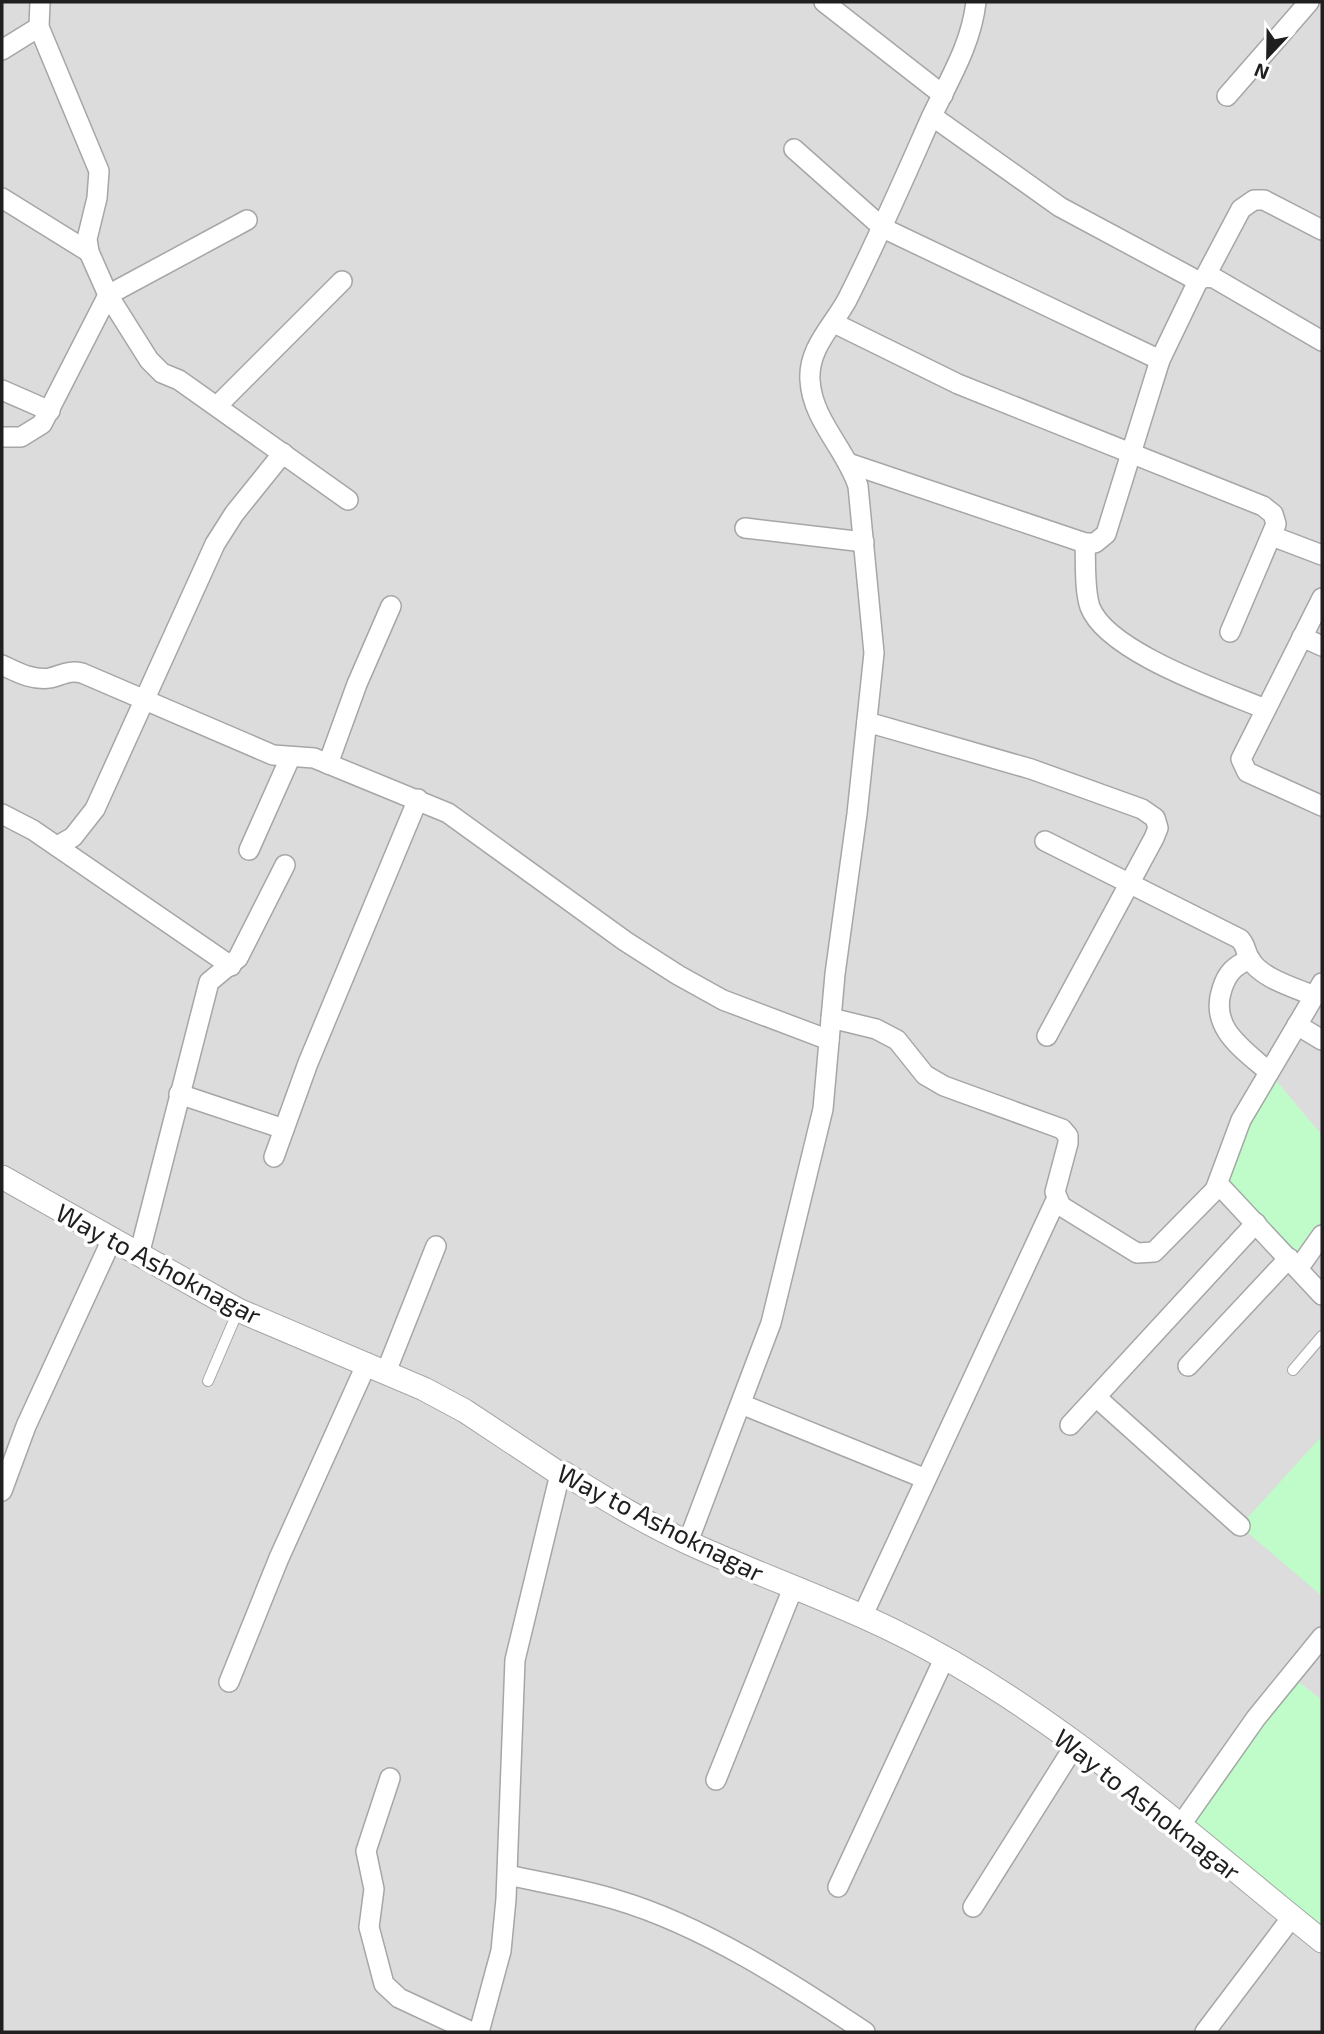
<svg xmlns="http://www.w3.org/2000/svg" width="1324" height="2034" viewBox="0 0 1324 2034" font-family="'Exo 2',sans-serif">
<rect width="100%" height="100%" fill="#f0ede4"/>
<!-- residential -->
<rect fill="#dddcdc" x="2" y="2" width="1320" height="2030"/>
<!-- park -->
<g fill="#bffcca">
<polygon points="1269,1072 1322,1135 1322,1235 1298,1269 1215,1190"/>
<polygon points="1322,1436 1322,1596 1240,1526"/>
<polygon points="1291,1676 1322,1700 1322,1941 1180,1826"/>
</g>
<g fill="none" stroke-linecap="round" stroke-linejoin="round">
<defs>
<g id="service">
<polyline points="1293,1370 1322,1336"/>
<polyline points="208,1381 238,1311"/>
</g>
<g id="minor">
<polyline points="40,2 39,27 99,171 97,198 87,239 89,252 108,295 149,360 162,373 179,380 348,500"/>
<polyline points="824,2 943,95"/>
<polyline points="2,50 39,27"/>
<polyline points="1227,96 1309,2"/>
<polyline points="932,116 1060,207 1198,281"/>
<polyline points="794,149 883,228 1160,360"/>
<polyline points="2,198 89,252"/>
<polyline points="1205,277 1241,209 1254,200 1264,200 1322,230"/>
<polyline points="834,323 958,384 1263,506 1273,514 1276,524 1230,632"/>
<polyline points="2,390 50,411"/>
<polyline points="217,406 342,281"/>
<polyline points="2,437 21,437 42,424 108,295 247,220"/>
<polyline points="848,463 1085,543 1095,543 1106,534 1160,360 1198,281 1205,277 1214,278 1322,341"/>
<polyline points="745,528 864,542"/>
<polyline points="1272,536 1322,555"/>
<path d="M1085,543C1086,562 1084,589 1090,607C1107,652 1222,691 1265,709"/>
<polyline points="1322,598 1241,759 1247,772 1322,806"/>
<polyline points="1302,637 1322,646"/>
<path d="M2,665C17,672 33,681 50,678C63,675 68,670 82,673L273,755L314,758L448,813L625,941L678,975L723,1000L829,1040"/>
<polyline points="867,722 1031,769 1142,809 1155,818 1158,828 1154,838 1047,1036"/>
<polyline points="328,764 357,684 391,606"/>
<polyline points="2,814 33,830 231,966"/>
<path d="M1045,841L1240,939C1247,947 1245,952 1250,959C1260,978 1296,988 1314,996"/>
<polyline points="57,846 73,837 95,809 215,544 234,514 283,453"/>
<polyline points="249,850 290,758"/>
<path d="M1250,959C1234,966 1227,973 1222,989C1209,1028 1243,1049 1269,1072"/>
<polyline points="831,1018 876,1029 897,1040 925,1075 944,1086 1062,1129 1068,1136 1068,1143 1055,1192 1061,1206 1137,1253 1154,1252 1215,1190 1222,1188 1322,1295"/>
<polyline points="1297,1025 1322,1040"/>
<polyline points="179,1094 284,1129"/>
<polyline points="274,1157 308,1063 418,799"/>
<polyline points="1215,1190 1241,1120 1322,983"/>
<polyline points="139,1255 209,982 238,958 285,865"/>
<polyline points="1298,1269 1322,1235"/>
<polyline points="1188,1366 1289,1258"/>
<polyline points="386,1372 436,1246"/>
<polyline points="1096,1397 1240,1526"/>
<polyline points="741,1404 926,1479"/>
<polyline points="1070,1425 1256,1223"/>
<polyline points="2,1491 26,1426 112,1239"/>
<path d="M688,1542L771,1323L823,1109L835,974L857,814L874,653L858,486C846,449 812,420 810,380C808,348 833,326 847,300C877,241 903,181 930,120C948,81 971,46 976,2"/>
<polyline points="862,1617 1056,1200"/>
<polyline points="229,1682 279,1558 367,1363"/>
<polyline points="390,1778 366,1851 374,1889 369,1927 384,1984 399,1998 472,2032"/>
<polyline points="716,1780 793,1588"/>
<polyline points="1180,1826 1256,1718 1322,1637"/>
<path d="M508,1875C544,1883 582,1889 617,1900C702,1925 792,1983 865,2032"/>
<polyline points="838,1887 944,1659"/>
<polyline points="973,1907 1075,1745"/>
<polyline points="479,2032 501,1951 506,1899 515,1660 560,1474"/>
<polyline points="1205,2032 1292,1917"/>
</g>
<path id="tertiary" d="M2,1177L238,1310L424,1389L465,1411L560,1474L564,1473C604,1498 645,1523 689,1543C756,1574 827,1598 894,1631C1052,1708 1186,1832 1322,1941"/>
</defs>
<!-- service casing -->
<use href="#service" stroke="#a6a6a6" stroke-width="12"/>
<!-- minor casing -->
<use href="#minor" stroke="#a6a6a6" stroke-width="22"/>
<!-- tertiary casing -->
<use href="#tertiary" stroke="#a6a6a6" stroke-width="25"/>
<!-- service -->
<use href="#service" stroke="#fff" stroke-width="10"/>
<!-- minor -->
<use href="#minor" stroke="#fff" stroke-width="19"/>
<!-- tertiary -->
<use href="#tertiary" stroke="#fff" stroke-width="23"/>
</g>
<g text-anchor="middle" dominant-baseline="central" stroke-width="7" stroke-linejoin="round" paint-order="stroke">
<!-- street labels -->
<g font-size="26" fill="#1f1f1f" stroke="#fff">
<text transform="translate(159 1263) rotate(28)">Way to Ashoknagar</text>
<text transform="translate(661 1522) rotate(27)">Way to Ashoknagar</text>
<text transform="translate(1148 1804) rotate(38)">Way to Ashoknagar</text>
</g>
</g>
<!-- border -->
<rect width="1324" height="2034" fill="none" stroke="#1f1f1f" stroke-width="7"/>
<!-- north arrow -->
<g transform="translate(1268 56) rotate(202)" stroke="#ffffff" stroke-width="5" paint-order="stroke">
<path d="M0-5L12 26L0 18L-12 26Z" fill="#1f1f1f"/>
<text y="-10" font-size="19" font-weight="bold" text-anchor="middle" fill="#1f1f1f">N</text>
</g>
</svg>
